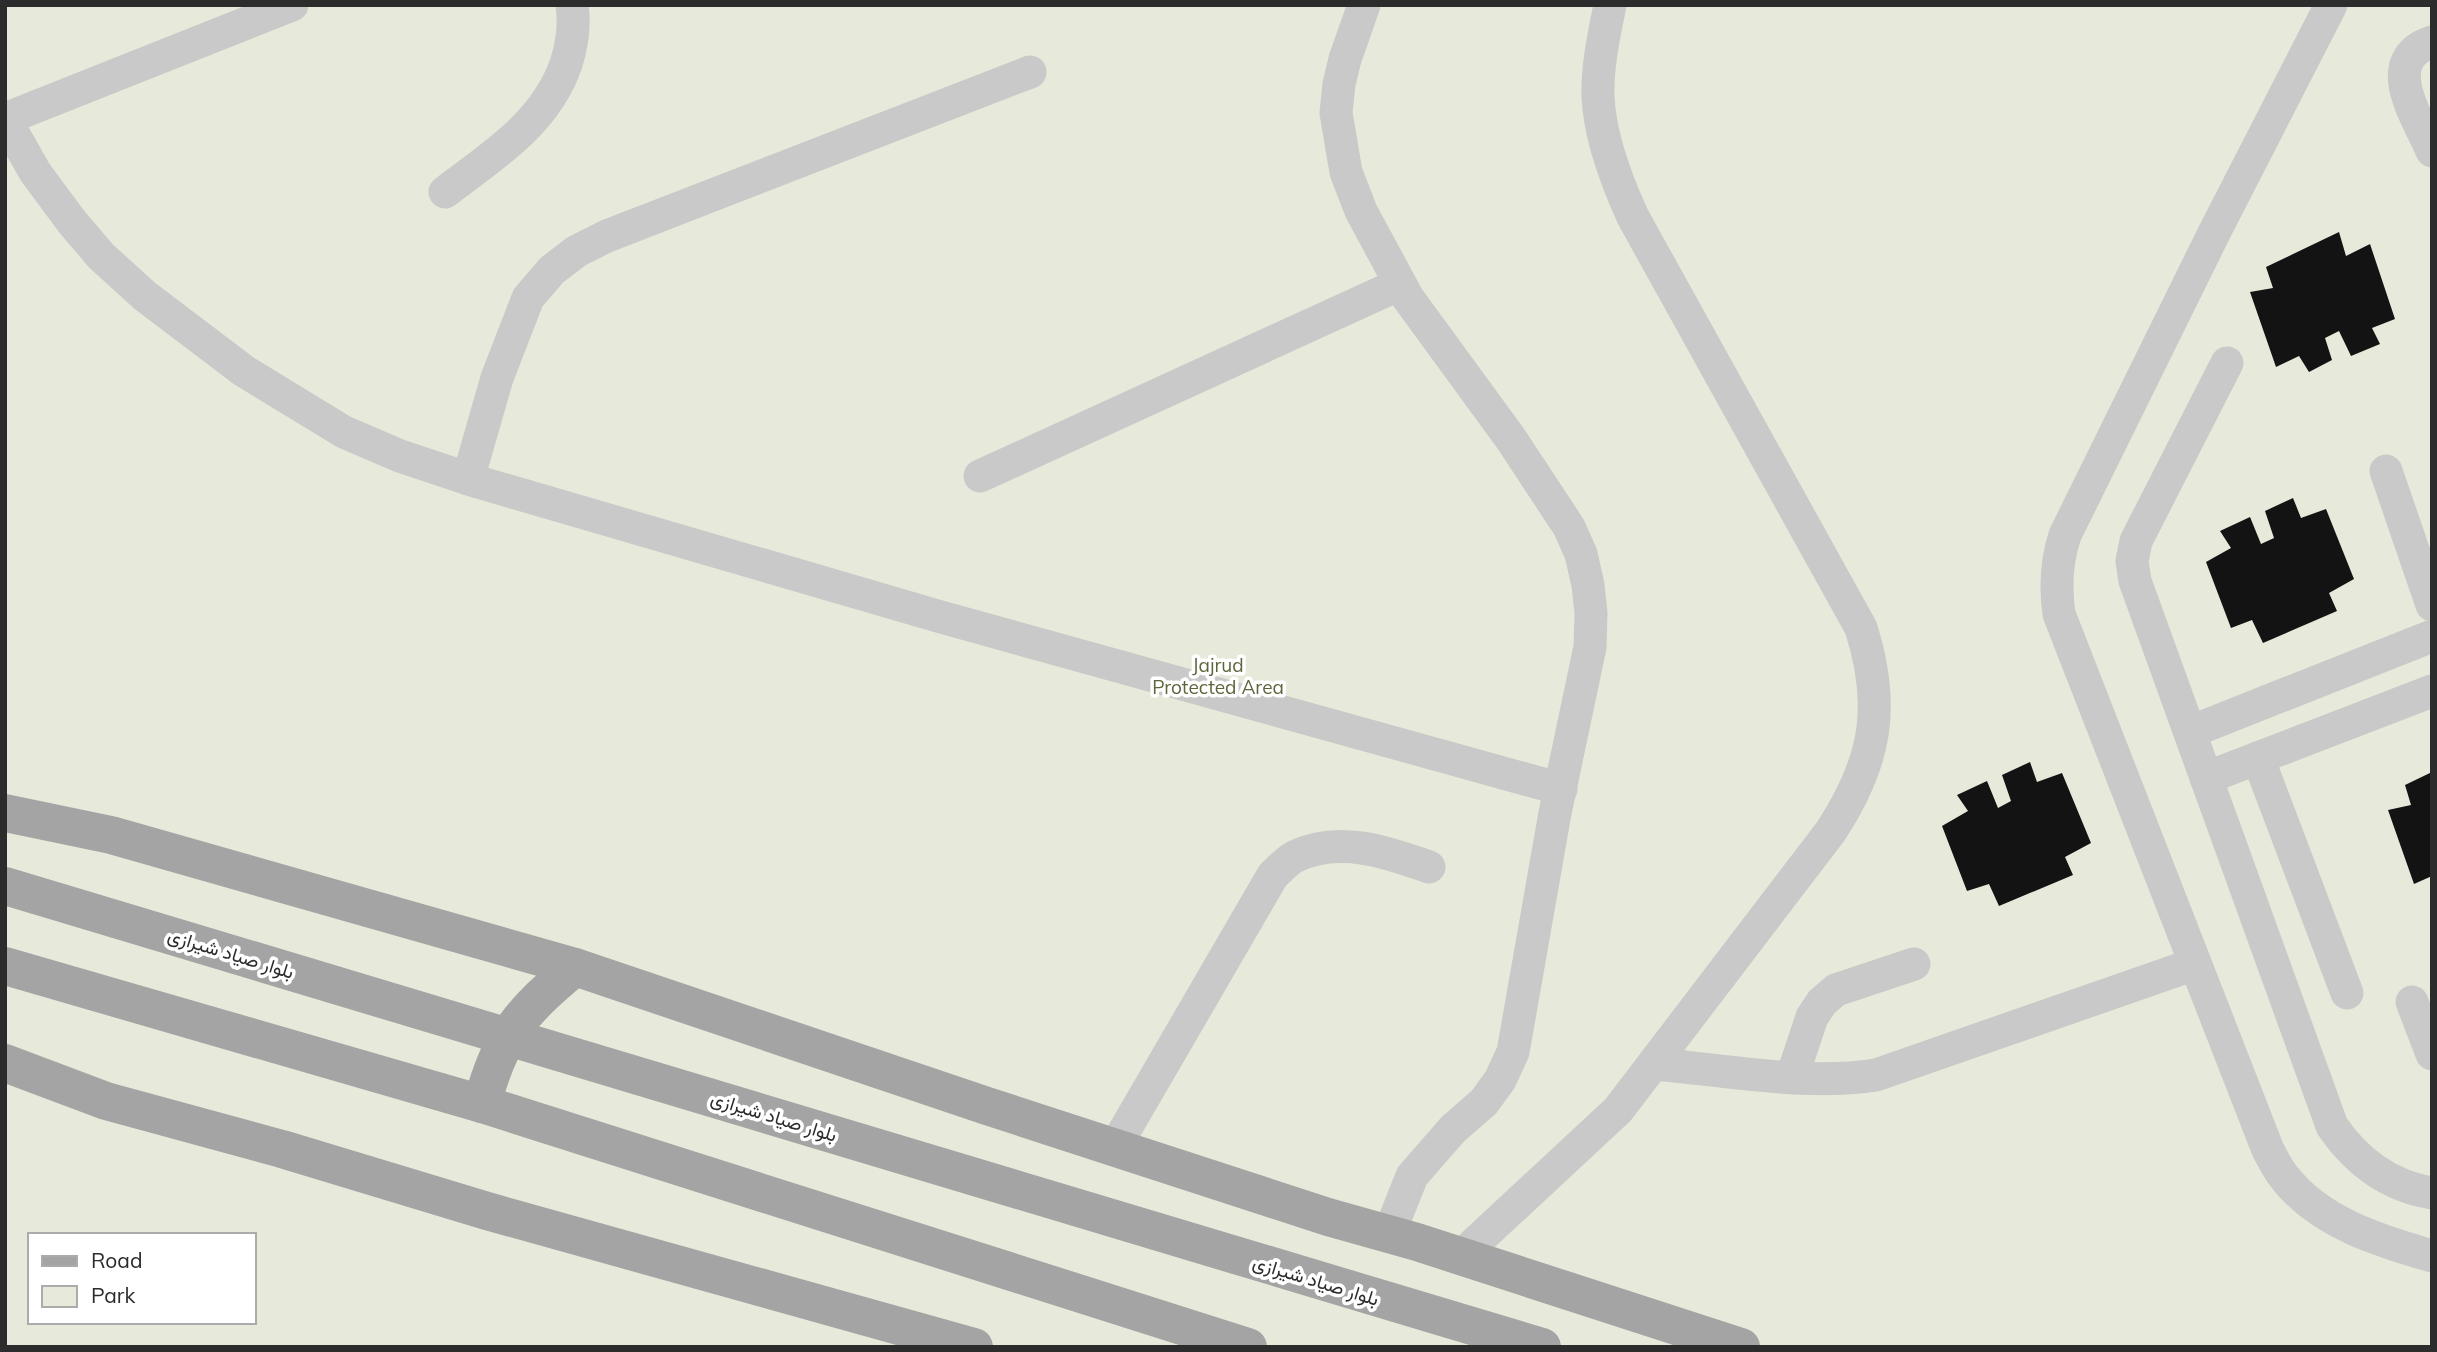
<svg xmlns="http://www.w3.org/2000/svg" width="2437" height="1352" viewBox="0 0 2437 1352" font-family="Mulish,Vazirmatn,sans-serif">
<rect width="100%" height="100%" fill="#fff"/>
<!-- green -->
<path fill="#e7eada" fill-rule="evenodd" d="M5,5H2432V1347H5ZM30,1235H254V1322H30Z"/>
<!-- building -->
<g fill="#131313">
<polygon points="2339,232 2346,256 2370,244 2395,319 2372,328 2380,344 2351,356 2339,331 2325,338 2332,360 2309,372 2299,356 2276,367 2250,292 2273,288 2266,267"/>
<polygon points="2293,498 2301,518 2326,509 2354,579 2329,593 2337,611 2263,643 2252,620 2231,628 2206,562 2231,548 2220,531 2250,517 2261,544 2274,538 2265,511"/>
<polygon points="2030,762 2037,782 2062,773 2091,843 2065,857 2073,875 1999,906 1989,884 1967,891 1942,826 1968,811 1957,795 1987,781 1998,808 2011,801 2002,775"/>
<polygon points="2432,772 2432,876 2414,884 2388,810 2411,805 2405,785"/>
</g>
<g fill="none" stroke-linecap="round" stroke-linejoin="round">
<!-- street -->
<g stroke="#c9c9c9" stroke-width="33">
<polyline points="1364,5 1345,59 1339,84 1336,113 1346,172 1361,211 1408,298 1511,439 1569,527 1581,554 1588,585 1591,613 1590,647 1555,813 1513,1052 1500,1080 1484,1102 1453,1129 1412,1176 1389,1234"/>
<path d="M2331,5L2215,231L2065,535C2056,562 2055,586 2059,614L2268,1150C2273,1159 2278,1170 2285,1178C2320,1223 2380,1241 2432,1256"/>
<path d="M2432,42C2378,60 2417,116 2432,151"/>
<polyline points="5,119 35,172 72,222 101,256 145,296 244,371 344,432 400,456 478,482 941,617 1561,789"/>
<polyline points="5,119 292,5"/>
<path d="M445,192C492,156 545,124 566,64C572,45 575,25 572,5"/>
<path d="M2227,363L2136,541L2132,561L2135,581L2332,1126C2356,1161 2389,1186 2432,1193"/>
<polyline points="2386,471 2432,605"/>
<polyline points="980,476 1400,284"/>
<polyline points="468,479 497,378 528,298 552,270 577,251 607,236 1030,72"/>
<polyline points="2190,732 2432,636"/>
<polyline points="2258,758 2347,993"/>
<polyline points="2206,778 2432,691"/>
<polyline points="2412,1002 2432,1054"/>
<path d="M1654,1064C1725,1070 1805,1086 1876,1075L2195,964"/>
<polyline points="1792,1077 1812,1017 1822,1002 1836,990 1914,964"/>
<path d="M1115,1147L1273,875C1280,869 1287,861 1294,857C1338,835 1387,852 1429,867"/>
<path d="M1461,1256L1618,1110L1831,831C1876,762 1886,707 1861,628L1633,217C1616,180 1600,138 1598,97C1597,66 1604,35 1610,5"/>
</g>
<!-- primary -->
<g stroke="#a4a4a4" stroke-width="38">
<polyline points="5,813 111,835 575,967 987,1106 1328,1217 1417,1242 1741,1347"/>
<polyline points="5,886 1542,1347"/>
<polyline points="5,966 482,1104 1248,1347"/>
<polyline points="5,1063 106,1101 282,1149 487,1211 974,1347"/>
<path d="M482,1104C500,1035 521,1012 575,967"/>
</g>
</g>
<g text-anchor="middle" dominant-baseline="central" stroke-width="7" stroke-linejoin="round" paint-order="stroke">
<!-- park labels -->
<g font-size="19" fill="#5c663c" stroke="#fff">
<text x="1218" y="665">Jajrud<tspan x="1218" dy="22">Protected Area</tspan></text>
</g>
<!-- street labels -->
<g font-size="19" fill="#2c2c2c" stroke="#fff">
<text transform="translate(231 953) rotate(17)">بلوار صیاد شیرازی</text>
<text transform="translate(774 1116) rotate(17)">بلوار صیاد شیرازی</text>
<text transform="translate(1316 1280) rotate(17)">بلوار صیاد شیرازی</text>
</g>
</g>
<!-- border -->
<rect width="2437" height="1352" fill="none" stroke="#2c2c2c" stroke-width="14"/>
<!-- legend -->
<rect x="28" y="1233" width="228" height="91" fill="#ffffff" stroke="#ababab" stroke-width="2"/>
<rect x="42" y="1256" width="35" height="10" fill="#a4a4a4" stroke="#ababab" stroke-width="2"/>
<text x="91" y="1268" font-size="21" fill="#2c2c2c">Road</text>
<rect x="42" y="1286" width="35" height="21" fill="#e7eada" stroke="#ababab" stroke-width="2"/>
<text x="91" y="1303" font-size="21" fill="#2c2c2c">Park</text>
</svg>
